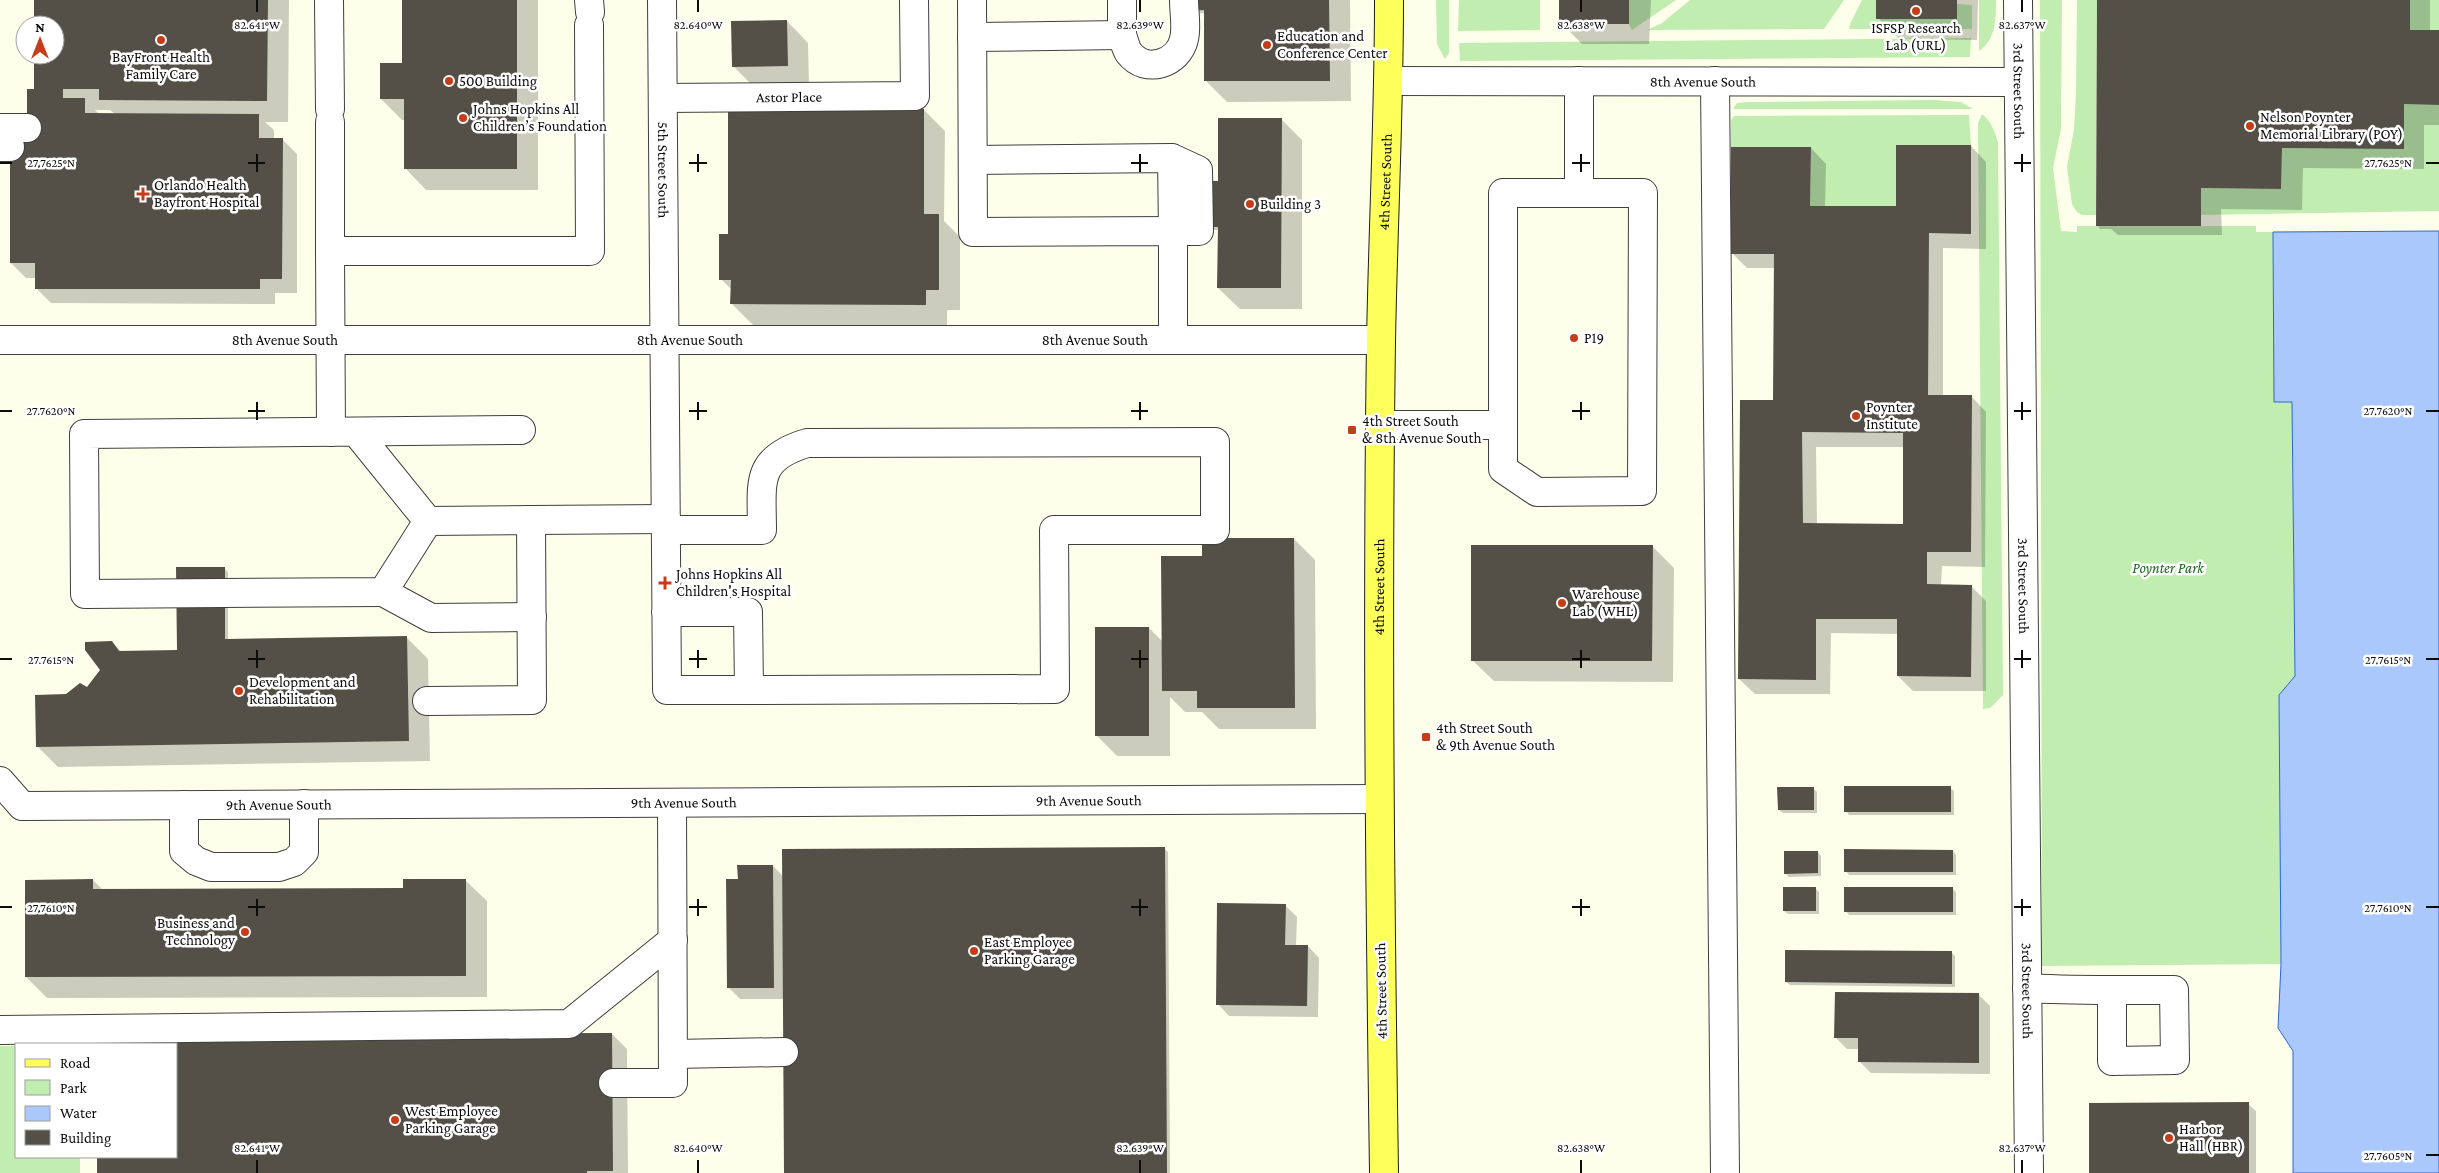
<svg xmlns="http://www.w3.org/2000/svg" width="2439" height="1173" viewBox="0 0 2439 1173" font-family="'Crimson Pro',serif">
<rect width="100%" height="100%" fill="#feffeb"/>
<!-- green -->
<g fill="#c1edb1">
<polygon points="1436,0 1449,0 1449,53 1445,59 1437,44"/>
<polygon points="1459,0 1540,0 1540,30 1458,31"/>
<polygon points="1629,0 1676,0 1632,30 1629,24"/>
<polygon points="1690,0 1844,0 1824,29 1647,30 1662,23"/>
<polygon points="1862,0 1876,0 1877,19 1956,19 1957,4 1972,5 1972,29 1849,29 1850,24"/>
<path d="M1979,0H1996C1996,19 1996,39 1979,51Z"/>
<polygon points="2040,0 2062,0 2061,129 2053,168 2061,231 2077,232 2077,226 2256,226 2256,232 2273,232 2274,401 2292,402 2295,676 2279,696 2281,964 2042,966"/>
<polygon points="2077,0 2097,0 2096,215 2082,215 2077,212 2072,204 2067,167 2074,130 2076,93"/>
<rect x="2410" y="0" width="29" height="30"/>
<polygon points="1971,38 1970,57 1460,61 1459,43"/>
<polygon points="1934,100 1961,102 1973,109 1733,109 1737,103 1747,102"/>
<polygon points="2404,104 2439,105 2439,211 2201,215 2201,188 2281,189 2282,148"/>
<path d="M1982,114C1992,122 1994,131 1998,142L2003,695L1990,708L1983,709L1978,123Z"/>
<polygon points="1969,115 1971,145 1896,145 1896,206 1810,206 1811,147 1731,147 1731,120 1734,116"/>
<polygon points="0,1046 16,1046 16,1157 80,1157 80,1173 0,1173"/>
</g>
<!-- water -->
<polygon fill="#aac8fc" stroke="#2b67d9" points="2439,231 2439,1173 2293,1173 2293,1051 2278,1028 2281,964 2279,695 2295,676 2292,402 2274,402 2273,232"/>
<!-- shadow -->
<g fill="#0003" fill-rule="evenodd">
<path d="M35,0H289L288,122H265L274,130V139H282L297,154V293H275V304L51,303L36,288V278H26L11,263L35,90V55H55V25H35ZM95,110H110L115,114H99Z"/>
<polygon points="404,0 538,0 538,190 426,190 405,168 405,120 402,120 381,99 404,64"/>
<polygon points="1179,0 1350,0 1351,101 1227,102 1206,81 1205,13 1183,14"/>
<polygon points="1560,0 1651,0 1649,44 1582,44 1561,23"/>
<polygon points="1877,0 1978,0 1977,40 1899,39 1878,18"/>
<polygon points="2097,0 2430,0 2430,31 2439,31 2439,125 2424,125 2424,169 2303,168 2302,210 2221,209 2222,235 2118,235 2111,229 2100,229 2097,225"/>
<polygon points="787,21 808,43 809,86 754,87 733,66"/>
<polygon points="924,110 945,131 944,221 960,237 960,310 947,310 947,326 753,325 732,304 732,290 721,279 729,236"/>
<polygon points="1281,119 1302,140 1302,309 1240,309 1218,288 1219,230 1191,230 1219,182"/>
<path d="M1971,146L1986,162V249L1943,248V396H1971L1986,412L1985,567L1942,566L1941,586H1971L1986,601V691H1913L1898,676V634L1831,633L1830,694H1755L1739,679L1774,401L1775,268H1747L1732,253L1811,148L1826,164L1825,207H1897ZM1816,447H1904V525L1817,524Z"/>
<polygon points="1294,539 1315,560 1316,729 1219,729 1202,712 1185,712 1170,697 1170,756 1117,756 1096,735 1149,628 1163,642"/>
<polygon points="1652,546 1674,568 1673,682 1494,681 1472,660"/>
<polygon points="224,568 228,572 228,640 407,638 428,659 430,761 58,767 37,746 66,696 87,689 101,670 112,642 122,652 178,652"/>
<polygon points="1813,788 1817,792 1817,813 1783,813 1779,810"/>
<polygon points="1950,788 1954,791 1954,815 1849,815 1846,811"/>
<polygon points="1165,849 1168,852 1170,1173 785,1173 784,999 740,999 729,988 739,880 773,866 784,877"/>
<polygon points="1953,851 1956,855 1956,875 1849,875 1846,871"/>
<polygon points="1818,852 1821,856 1821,876 1789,877 1785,873"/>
<polygon points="93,880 103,890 405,889 465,880 487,901 487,997 47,998 26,977"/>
<polygon points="1816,889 1819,892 1819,914 1788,914 1784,911"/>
<polygon points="1953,889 1956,892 1956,915 1849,915 1846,911"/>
<polygon points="1285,905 1297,917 1296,946 1308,946 1319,958 1318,1017 1229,1016 1218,1004"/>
<polygon points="1952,953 1955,956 1955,987 1790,985 1786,982"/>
<polygon points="1978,994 1990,1006 1990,1074 1871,1073 1859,1061 1859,1049 1847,1049 1836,1038"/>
<polygon points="612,1034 627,1049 628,1173 98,1173 98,1157 176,1157 176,1044 98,1044 98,1036"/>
<polygon points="2248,1104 2256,1111 2256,1173 2090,1173"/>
</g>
<!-- building -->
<g fill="#555047" fill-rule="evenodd">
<polygon points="34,0 268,0 267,101 99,100 99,89 63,89 63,98 85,98 85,113 259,114 259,138 283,138 282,279 260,279 260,289 35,289 35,263 10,263 10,137 27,137 27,89 34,89 34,55 55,55 55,25 34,25"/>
<polygon points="402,0 517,0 517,169 404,169 404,99 380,99 380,63 402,63"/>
<polygon points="1178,0 1329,0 1330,81 1204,81 1204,10 1178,11"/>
<rect x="1559" y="0" width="70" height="24"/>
<rect x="1876" y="0" width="81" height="19"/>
<polygon points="2097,0 2410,0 2410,30 2439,30 2439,105 2404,104 2404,149 2282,148 2281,189 2201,188 2201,226 2096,226"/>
<polygon points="787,20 788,66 732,67 731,21"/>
<polygon points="728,109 924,109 924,214 939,214 939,290 926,290 926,305 730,304 731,280 719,280 719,234 728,234"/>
<polygon points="1218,118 1282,118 1281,288 1217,288 1218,227 1186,227 1186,180 1218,181"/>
<path d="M1896,145H1971V234L1929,233L1928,395H1972L1971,552H1927V584L1972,585L1971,677L1897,676V619H1816V680L1738,679L1740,400H1773L1774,254H1731V147H1811L1810,206H1896ZM1802,432L1903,433V524L1803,523Z"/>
<polygon points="1202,538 1294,538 1295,708 1197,708 1197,691 1162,691 1161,556 1202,556"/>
<polygon points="1471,545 1653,545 1652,661 1471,661"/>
<polygon points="176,567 225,567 225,639 407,636 409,741 36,747 35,695 66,694 80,683 87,687 100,670 85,650 85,642 112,641 119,651 177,650"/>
<rect x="1095" y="627" width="54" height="109"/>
<rect x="1844" y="786" width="107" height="26"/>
<polygon points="1777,787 1814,787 1814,810 1778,810"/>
<polygon points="1165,847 1167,1173 784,1173 782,849"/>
<polygon points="1844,849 1953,850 1953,872 1844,872"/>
<polygon points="1784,851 1818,851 1818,873 1784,874"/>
<polygon points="737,865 773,865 774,988 727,988 726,879 738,879"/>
<polygon points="93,879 93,889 403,888 403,879 466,879 466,976 25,977 25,880"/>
<rect x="1783" y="887" width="33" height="24"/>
<rect x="1844" y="887" width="109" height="25"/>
<polygon points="1217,903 1286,904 1285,945 1308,945 1307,1006 1216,1005"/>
<polygon points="1785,950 1952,951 1952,984 1785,982"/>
<polygon points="1835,992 1979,993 1979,1063 1858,1062 1858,1038 1834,1038"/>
<polygon points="612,1033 613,1171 587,1171 587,1173 97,1173 97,1157 176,1157 176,1044 97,1044 96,1034"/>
<polygon points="2249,1102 2249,1173 2089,1173 2089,1103"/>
</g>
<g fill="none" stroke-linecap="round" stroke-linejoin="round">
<defs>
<g id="minor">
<polyline points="329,0 330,109"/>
<polyline points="589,0 590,12"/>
<path id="s1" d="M662,0L667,690H749L748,612H666"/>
<polyline points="972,0 973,232 1173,231 1173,340"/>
<path id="s2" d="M2018,0L2029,1173"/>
<path d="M1122,35C1124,40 1126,49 1129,53C1146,75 1179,63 1184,39C1187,28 1184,12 1184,0"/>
<polyline points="972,37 1122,35 1122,0"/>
<path id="s3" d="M1389,81L2017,82"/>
<polyline points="1579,81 1579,193"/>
<polyline points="1715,81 1725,1173"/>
<path id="s4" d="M663,98L915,96L914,0"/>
<polyline points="330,122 330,251 590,251 589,25"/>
<polyline points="0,128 27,128"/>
<polyline points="0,147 10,147"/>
<polyline points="973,160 1172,158 1173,231 1199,231 1198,170 1172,158"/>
<polyline points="330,251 331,432"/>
<path id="s5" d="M0,340H1381"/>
<polyline points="1381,425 1503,425 1503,193 1643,193 1642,491 1537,492 1503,469 1503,425"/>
<polyline points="356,432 428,521 383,592 85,594 84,434 521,430"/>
<polyline points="531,520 666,519"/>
<path d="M666,530H762C762,483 754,459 807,443L1215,442V530H1054L1055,689L749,690"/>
<polyline points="383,592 431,618 532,617"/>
<polyline points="427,701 532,700 531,520 428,521"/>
<path id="s6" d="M0,781L22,806L1378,799"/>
<polyline points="184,805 184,851 196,861 211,867 279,867 294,862 304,852 304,804"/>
<path d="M2027,988C2076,991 2125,990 2174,990L2175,1060L2112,1061V990"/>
<polyline points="0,1030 569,1024 673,940"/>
<polyline points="673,1054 784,1052"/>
<polyline points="613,1083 673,1083 672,803"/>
</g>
<g id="major">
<path id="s7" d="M1384,1173C1380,896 1377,619 1381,342C1383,228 1389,114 1389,0"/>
</g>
</defs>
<!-- minor casing -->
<use href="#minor" stroke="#3f3f3f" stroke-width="30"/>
<!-- major casing -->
<use href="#major" stroke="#1d1d1d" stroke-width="30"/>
<!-- minor -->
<use href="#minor" stroke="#fff" stroke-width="28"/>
<!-- major -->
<use href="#major" stroke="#fdff5b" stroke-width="28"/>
</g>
<!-- ticks -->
<path fill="none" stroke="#0c0c0c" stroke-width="2" d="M257,0V12M698,0V12M1140,0V12M1581,0V12M2022,0V12M257,154V172M698,154V172M1140,154V172M1581,154V172M2022,154V172M0,163H12M248,163H265M689,163H707M1131,163H1148M1572,163H1590M2014,163H2031M2426,163H2439M257,402V420M698,402V420M1140,402V420M1581,402V420M2022,402V420M0,411H12M248,411H265M689,411H707M1131,411H1148M1572,411H1590M2014,411H2031M2426,411H2439M257,650V668M698,650V668M1140,650V668M1581,650V668M2022,650V668M0,659H12M248,659H265M689,659H707M1131,659H1148M1572,659H1590M2014,659H2031M2426,659H2439M257,899V916M698,899V916M1140,899V916M1581,899V916M2022,899V916M0,907H12M248,907H265M689,907H707M1131,907H1148M1572,907H1590M2014,907H2031M2426,907H2439M2426,1155H2439M257,1160V1173M698,1160V1173M1140,1160V1173M1581,1160V1173M2022,1160V1173"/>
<!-- markers -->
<g fill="#c73c18" stroke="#fff" stroke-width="2">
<circle cx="1916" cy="11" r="5"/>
<circle cx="161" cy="40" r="5"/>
<circle cx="1267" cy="45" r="5"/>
<circle cx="449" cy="81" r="5"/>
<circle cx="463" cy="118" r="5"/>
<circle cx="2250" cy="126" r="5"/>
<path d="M140.5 186.5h5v5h5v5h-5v5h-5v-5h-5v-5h5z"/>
<circle cx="1250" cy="204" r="5"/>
<circle cx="1574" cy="338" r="5"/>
<circle cx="1856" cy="416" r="5"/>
<rect x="1347" y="425" width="10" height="10" rx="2.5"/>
<path d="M662.5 575.5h5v5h5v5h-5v5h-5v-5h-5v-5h5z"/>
<circle cx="1562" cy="603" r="5"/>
<circle cx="239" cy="691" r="5"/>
<rect x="1421" y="732" width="10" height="10" rx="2.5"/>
<circle cx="245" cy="932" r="5"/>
<circle cx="974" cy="951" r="5"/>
<circle cx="395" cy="1120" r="5"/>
<circle cx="2169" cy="1138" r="5"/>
</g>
<g text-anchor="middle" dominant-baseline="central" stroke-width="5" stroke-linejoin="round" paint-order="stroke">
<!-- poi labels -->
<g font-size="15" fill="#0c0c0c" stroke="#fff" text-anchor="start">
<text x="1916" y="28" text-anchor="middle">ISFSP Research<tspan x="1916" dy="17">Lab (URL)</tspan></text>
<text x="1277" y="36">Education and<tspan x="1277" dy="17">Conference Center</tspan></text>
<text x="161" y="57" text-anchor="middle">BayFront Health<tspan x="161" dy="17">Family Care</tspan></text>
<text x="459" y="81">500 Building</text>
<text x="473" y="109">Johns Hopkins All<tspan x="473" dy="17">Children’s Foundation</tspan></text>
<text x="2260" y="117">Nelson Poynter<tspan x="2260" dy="17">Memorial Library (POY)</tspan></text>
<text x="154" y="185">Orlando Health<tspan x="154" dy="17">Bayfront Hospital</tspan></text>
<text x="1260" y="204">Building 3</text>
<text x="1584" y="338">P19</text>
<text x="1866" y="407">Poynter<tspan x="1866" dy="17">Institute</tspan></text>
<text x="1362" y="421">4th Street South<tspan x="1362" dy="17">&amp; 8th Avenue South</tspan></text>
<text x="676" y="574">Johns Hopkins All<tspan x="676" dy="17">Children's Hospital</tspan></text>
<text x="1572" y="594">Warehouse<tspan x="1572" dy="17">Lab (WHL)</tspan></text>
<text x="249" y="682">Development and<tspan x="249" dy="17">Rehabilitation</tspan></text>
<text x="1436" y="728">4th Street South<tspan x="1436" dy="17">&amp; 9th Avenue South</tspan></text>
<text x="235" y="923" text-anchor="end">Business and<tspan x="235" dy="17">Technology</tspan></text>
<text x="984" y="942">East Employee<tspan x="984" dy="17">Parking Garage</tspan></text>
<text x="405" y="1111">West Employee<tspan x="405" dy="17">Parking Garage</tspan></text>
<text x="2179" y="1129">Harbor<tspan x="2179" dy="17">Hall (HBR)</tspan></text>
</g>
<!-- street labels -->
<g font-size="15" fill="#0c0c0c" stroke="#fff">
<text stroke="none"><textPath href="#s3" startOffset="314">8th Avenue South</textPath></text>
<text stroke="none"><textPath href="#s2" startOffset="91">3rd Street South</textPath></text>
<text stroke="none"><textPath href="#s4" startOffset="126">Astor Place</textPath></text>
<text stroke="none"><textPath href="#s1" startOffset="170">5th Street South</textPath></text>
<text stroke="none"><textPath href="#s7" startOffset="991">4th Street South</textPath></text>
<text stroke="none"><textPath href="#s5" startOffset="285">8th Avenue South</textPath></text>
<text stroke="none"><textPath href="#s5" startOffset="690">8th Avenue South</textPath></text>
<text stroke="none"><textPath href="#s5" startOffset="1095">8th Avenue South</textPath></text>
<text stroke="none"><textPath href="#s7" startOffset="586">4th Street South</textPath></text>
<text stroke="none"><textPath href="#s2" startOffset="586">3rd Street South</textPath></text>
<text stroke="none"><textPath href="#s6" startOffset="1100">9th Avenue South</textPath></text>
<text stroke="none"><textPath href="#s6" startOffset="695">9th Avenue South</textPath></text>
<text stroke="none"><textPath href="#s6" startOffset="290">9th Avenue South</textPath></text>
<text transform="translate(1381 991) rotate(-91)">4th Street South</text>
<text stroke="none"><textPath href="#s2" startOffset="991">3rd Street South</textPath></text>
</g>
<!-- park labels -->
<g font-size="15" font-style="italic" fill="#17681b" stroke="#fff">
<text x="2168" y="568">Poynter Park</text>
</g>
</g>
<g font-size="12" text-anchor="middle" fill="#0c0c0c" stroke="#fff" stroke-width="5" stroke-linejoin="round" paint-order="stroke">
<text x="257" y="29">82.641°W</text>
<text x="698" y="29">82.640°W</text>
<text x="1140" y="29">82.639°W</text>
<text x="1581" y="29">82.638°W</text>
<text x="2022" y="29">82.637°W</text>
<text x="51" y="167">27.7625°N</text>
<text x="2388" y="167">27.7625°N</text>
<text x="51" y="415">27.7620°N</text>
<text x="2388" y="415">27.7620°N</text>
<text x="51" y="664">27.7615°N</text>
<text x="2388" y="664">27.7615°N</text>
<text x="51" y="912">27.7610°N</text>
<text x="2388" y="912">27.7610°N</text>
<text x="257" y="1152">82.641°W</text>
<text x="698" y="1152">82.640°W</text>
<text x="1140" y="1152">82.639°W</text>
<text x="1581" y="1152">82.638°W</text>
<text x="2022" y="1152">82.637°W</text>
<text x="2388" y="1160">27.7605°N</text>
</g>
<!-- legend -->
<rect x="15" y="1043" width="162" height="115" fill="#ffffff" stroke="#9e9e9e"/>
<rect x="25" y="1059" width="25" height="8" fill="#fdff5b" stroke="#9e9e9e"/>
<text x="60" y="1068" font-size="15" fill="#0c0c0c">Road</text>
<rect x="25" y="1080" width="25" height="15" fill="#c1edb1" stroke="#9e9e9e"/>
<text x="60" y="1093" font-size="15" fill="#0c0c0c">Park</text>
<rect x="25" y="1106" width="25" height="15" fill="#aac8fc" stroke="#9e9e9e"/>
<text x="60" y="1118" font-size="15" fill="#0c0c0c">Water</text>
<rect x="25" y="1130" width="25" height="15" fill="#555047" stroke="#9e9e9e"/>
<text x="60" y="1143" font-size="15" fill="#0c0c0c">Building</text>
<!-- north arrow -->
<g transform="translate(40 40)"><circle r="24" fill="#ffffff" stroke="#9e9e9e"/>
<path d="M0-4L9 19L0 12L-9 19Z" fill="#c73c18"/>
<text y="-8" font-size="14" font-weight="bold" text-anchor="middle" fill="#0c0c0c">N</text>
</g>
</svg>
